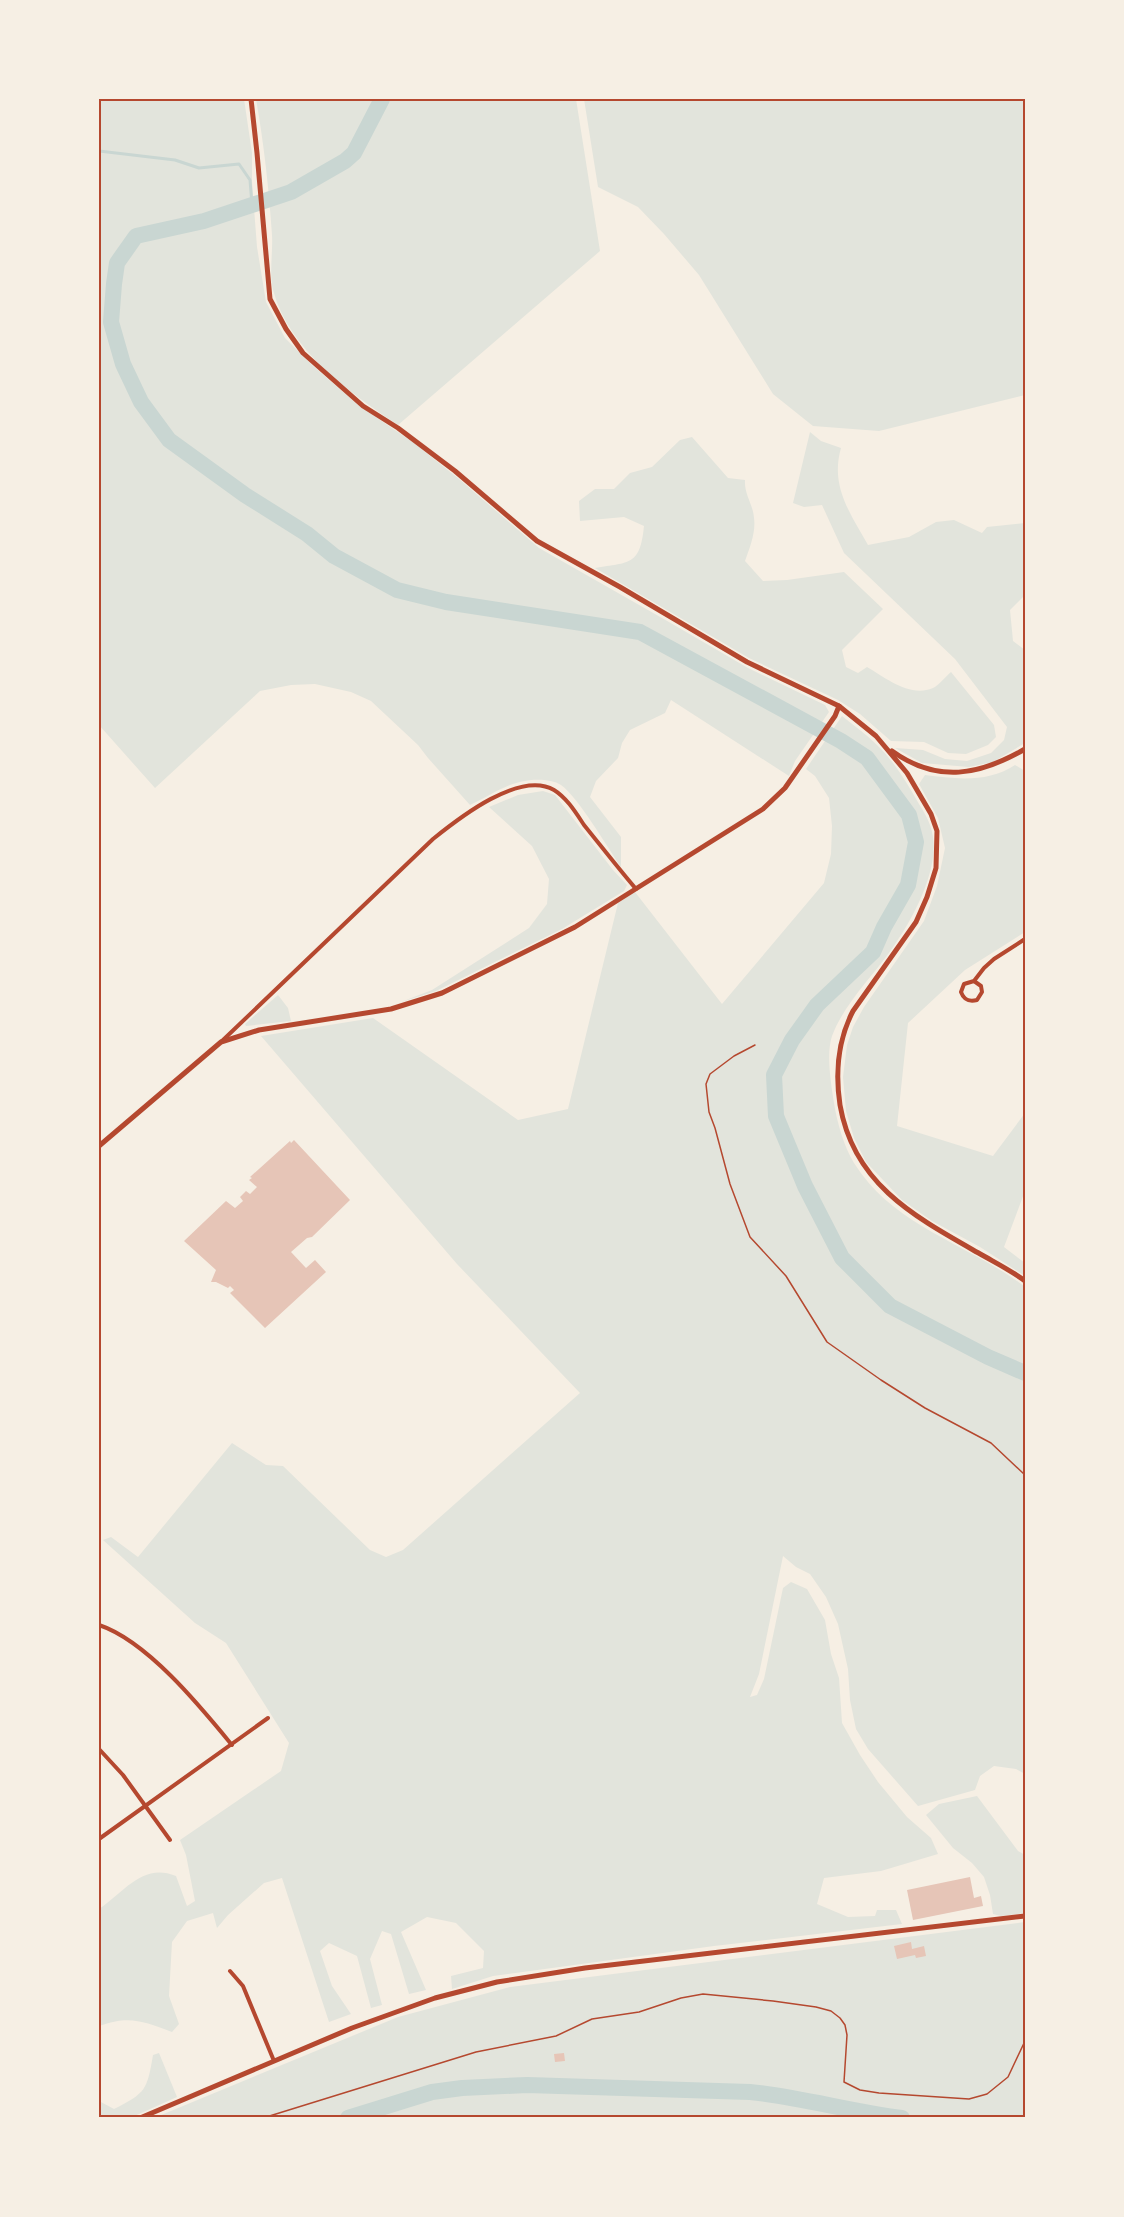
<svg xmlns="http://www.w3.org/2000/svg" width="1124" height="2217" viewBox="0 0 1124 2217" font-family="'Exo 2',sans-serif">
<rect width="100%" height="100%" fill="#f6efe4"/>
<!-- green -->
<g fill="#e2e4dc">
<path d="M99,99H244L252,153V182L257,247L266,302L285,338L312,365L358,405L414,443L459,479L539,548L662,618L748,668L825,705L829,712L795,761L789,776L671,700L665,713L630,730L622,743L618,758L596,781L590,797L621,837V867C607,847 579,798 561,785C552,779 535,779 525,781C505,784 488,797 470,805L428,758L418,745L371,701L351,692L315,684L291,685L260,691L155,788L99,725Z"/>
<path d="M256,99H576L600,251L398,425C349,392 289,350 273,290C269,274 273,252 272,235C269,190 264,144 256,99Z"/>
<polygon points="584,99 1025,99 1025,395 879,431 813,426 773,394 699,275 664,234 638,207 598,187"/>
<path d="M810,432L821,441L841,448C830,486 850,513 868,545L909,537L936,522L954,520L982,533L987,527L1025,523V595L1010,610L1013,641L1025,650V743L993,762L969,767L922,763L895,748L923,750L945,759L967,761L991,753L1004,740L1007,727L955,659L844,553L822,505L804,507L793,503Z"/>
<path d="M692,437L728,478L745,480C744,494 753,504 754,518C756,532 750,547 745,561L763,581L787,580L844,572L883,609L842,650L846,667L858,673L867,667C886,678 910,698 933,688C939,685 945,677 951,672L994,725L996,737L988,745L966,754L948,753L924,742L891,741L860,714L838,700L749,658L595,568C630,562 640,566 644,526L624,517L580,521L579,501L595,489H614L630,473L652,467L680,440Z"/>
<path d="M842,716C853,725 866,734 877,745C894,761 907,783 919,804C924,812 930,822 932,832C941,868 912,921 891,950C872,977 844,1004 832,1036C826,1054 831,1084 834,1103C837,1122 844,1147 854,1163C895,1228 968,1243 1025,1287V1774L1016,1769L994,1766L980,1776L975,1790L918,1806L868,1749L856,1729L850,1700L848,1669L838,1624L826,1597L810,1574L796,1567L783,1556L759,1674L750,1697L757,1695L764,1679L783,1588L791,1582L807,1589L825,1620L831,1654L839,1678L842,1723L860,1755L878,1782L907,1817L931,1838L938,1854L881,1871L824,1878L817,1904L848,1917L875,1916L877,1910H896L902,1924L714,1946L493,1976L452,1989L451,1976L483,1968L484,1951L456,1923L427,1917L401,1932L426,1990L409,1994L391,1934L382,1931L370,1959L382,2005L371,2008L357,1956L329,1943L320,1951L332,1986L351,2014L329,2022L282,1878L264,1883L228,1915L217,1928L213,1913L187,1921L172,1942L169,1996L179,2024L172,2032C143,2021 129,2015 99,2026V1909C124,1892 143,1862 176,1876L187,1906L195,1901L186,1855L180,1840L281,1771L289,1743L226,1643L195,1623L103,1540L111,1537L138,1557L232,1443L266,1465L283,1466L370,1550L386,1557L403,1550L580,1393L457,1264L261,1036L373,1018L518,1120L568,1109L618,903L635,892L722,1004L824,883L831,854L832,826L829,798L815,776L806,769Z"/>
<path d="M1015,765L1025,771V932L965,970L908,1023L897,1126L993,1156L1025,1113V1191L1004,1247L1025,1263V1276L980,1247L932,1221L902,1200L866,1162L854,1138L846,1111L843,1077L847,1045L853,1027L864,1007L924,921L937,886L945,848L938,818L919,784L925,775C956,779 988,783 1015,765Z"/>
<polygon points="543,791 555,795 613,870 627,885 624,891 562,929 436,991 401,1002 432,990 529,928 547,904 549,879 532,846 489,807 518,795"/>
<polygon points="278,995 288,1008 291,1021 246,1026 245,1024"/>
<polygon points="977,1796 1018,1851 1025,1855 1025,1913 1001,1916 993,1914 990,1895 984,1877 972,1863 953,1848 926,1815 939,1804"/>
<polygon points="1025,1922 1025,2118 154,2118 398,2017 510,1987"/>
<path d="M159,2053L177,2097L130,2118H99V2101L114,2109C146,2093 147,2090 153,2055Z"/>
</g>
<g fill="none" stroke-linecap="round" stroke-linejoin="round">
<!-- stream -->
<polyline stroke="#c9d6d2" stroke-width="3" points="99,151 175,160 199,168 239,164 250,180 252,205"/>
<!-- river -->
<g stroke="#c9d6d2" stroke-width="16">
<polyline points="382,99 354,153 345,161 291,192 204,221 136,236 117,263 114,284 111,322 123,364 141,402 169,440 245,495 307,534 334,556 397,590 446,602 640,632 841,741 867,758 909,815 916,842 908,885 884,927 873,952 817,1005 792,1040 774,1075 776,1116 805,1186 842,1258 890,1306 988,1357 1025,1373"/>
<path d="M348,2118L432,2092L462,2088L527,2085L750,2092C801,2097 851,2112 902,2118"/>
</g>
</g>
<!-- building -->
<g fill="#e6c5b7">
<polygon points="294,1140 350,1200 312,1237 307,1238 291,1252 306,1268 315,1260 326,1272 265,1328 230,1293 234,1290 230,1286 228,1288 216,1282 211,1282 216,1270 184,1241 226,1201 235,1208 243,1201 240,1197 246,1191 250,1194 257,1187 249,1180 252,1178 250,1177 290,1141 291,1143"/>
<polygon points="970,1877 974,1898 981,1896 983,1906 913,1920 907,1890"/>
<polygon points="911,1942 912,1949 924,1946 926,1956 916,1958 915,1955 897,1959 894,1946"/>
<polygon points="564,2053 565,2061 555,2062 554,2054"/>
</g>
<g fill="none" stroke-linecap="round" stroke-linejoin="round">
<!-- path -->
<g stroke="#b5482f" stroke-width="1.5">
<polyline points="755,1045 734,1056 710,1074 706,1084 709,1112 715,1128 730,1184 750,1237 786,1276 827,1342 881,1380 925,1408 991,1443 1025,1475"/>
<polyline points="263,2118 476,2052 556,2036 592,2019 639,2012 681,1998 703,1994 773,2001 816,2007 831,2011 840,2018 845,2025 847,2035 844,2082 860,2090 879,2093 969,2099 987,2094 1008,2077 1025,2041"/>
</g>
<!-- minor -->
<g stroke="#b5482f" stroke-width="4">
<path d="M974,981L981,986L982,992L977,1000C969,1002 964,1000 961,992L964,984L974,981L984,968L994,959L1025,939"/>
<path d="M222,1041L433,839C459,818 520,770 554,790C567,798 576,813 584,825C601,846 618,868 636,889"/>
<path d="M99,1625C147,1641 200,1706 232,1745"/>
<polyline points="99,1749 123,1775 170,1840"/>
<polyline points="99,1839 268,1718"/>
<polyline points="230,1971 243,1986 274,2061"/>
</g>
<!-- tertiary -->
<g stroke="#b5482f" stroke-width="5">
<path d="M251,99L257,153L270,299L286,329L303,353L363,406L398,428L455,471L537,541L620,587L747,662L839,706L876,736L907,773L931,814L937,831L936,868L927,897L916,922L853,1011C838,1040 835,1072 840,1105C854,1186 917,1218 982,1255C996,1263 1012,1271 1025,1281"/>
<path d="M892,751C938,784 980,775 1025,749"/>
<polyline points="99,1146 221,1042 259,1030 391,1009 442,993 575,927 763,809 785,788 835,716 839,706"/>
<polyline points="140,2118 352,2028 435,1998 497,1982 585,1968 1025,1916"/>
</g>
</g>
<!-- border -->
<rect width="1124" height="2217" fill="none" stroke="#f6efe4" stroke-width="201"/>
<rect x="100" y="100" width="924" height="2016" fill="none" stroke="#b5482f" stroke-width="2"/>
</svg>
